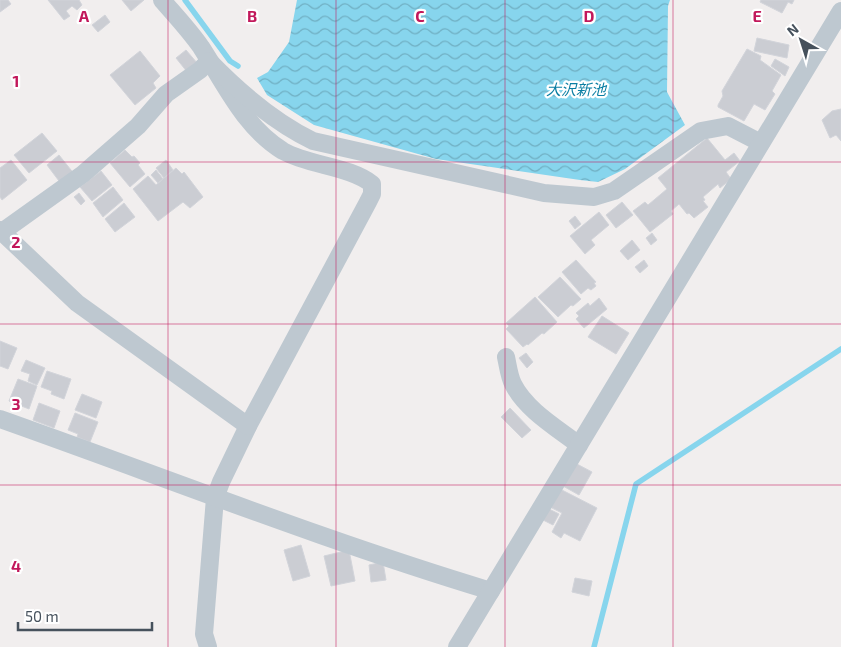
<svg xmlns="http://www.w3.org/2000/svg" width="841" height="647" viewBox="0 0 841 647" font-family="'Exo 2','Noto Sans JP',sans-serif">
<defs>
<pattern id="water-waves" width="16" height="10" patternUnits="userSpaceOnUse" patternTransform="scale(1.25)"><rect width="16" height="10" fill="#87d5ed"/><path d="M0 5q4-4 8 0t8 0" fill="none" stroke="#70afc3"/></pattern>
</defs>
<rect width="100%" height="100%" fill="#f1eeee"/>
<!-- water -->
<polygon fill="url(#water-waves)" points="297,0 670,0 668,6 667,92 685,125 625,169 598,182 580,180 436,159 314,125 267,95 257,78 268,72 289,42"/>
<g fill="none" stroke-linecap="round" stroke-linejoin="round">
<!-- stream -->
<g stroke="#87d5ed" stroke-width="5.5">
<polyline points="185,0 230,61 238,66"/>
<polyline points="594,647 636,484 841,349"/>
</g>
</g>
<!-- building -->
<g fill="#cbcdd3" stroke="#d2d4da">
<polygon points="0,0 8,0 11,4 0,12"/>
<polygon points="48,0 79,0 82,5 77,10 72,6 66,11 70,16 64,20"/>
<polygon points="122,0 144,0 131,11"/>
<polygon points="761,0 794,0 792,4 788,2 782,13 760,2"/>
<polygon points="105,15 110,22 98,32 92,25"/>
<polygon points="757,38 789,45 787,58 754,51"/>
<polygon points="747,49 761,56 760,60 781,75 772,91 775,94 765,110 754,104 744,121 718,107 718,105 723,96 722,91"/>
<polygon points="186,50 198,64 188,73 176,58"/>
<polygon points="140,51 160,76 153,83 156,88 135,105 110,75"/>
<polygon points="775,59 789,67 785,76 771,66"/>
<polygon points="841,109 841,141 836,135 830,138 822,120 832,111"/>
<polygon points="42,133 57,151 29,173 14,155"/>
<polygon points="707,138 725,160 734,153 740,161 726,172 731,179 720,188 718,184 703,197 705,200 703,201 708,207 694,218 689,213 687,214 679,204 671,211 673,214 650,232 633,211 645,202 648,205 667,189 658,178"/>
<polygon points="125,150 132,157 134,156 140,163 138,165 145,174 130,187 110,163"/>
<polygon points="59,155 75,175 62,185 47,165"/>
<polygon points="11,160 27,180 2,200 0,197 0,168"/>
<polygon points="166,160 173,170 164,178 156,168"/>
<polygon points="176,168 182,174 184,172 203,197 190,208 183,202 158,221 133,189 148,176 156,185"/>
<polygon points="156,170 163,179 158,183 151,175"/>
<polygon points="101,171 112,185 92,201 80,187"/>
<polygon points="113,187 123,200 103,217 93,203"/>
<polygon points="79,193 85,201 81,205 74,197"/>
<polygon points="622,202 633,215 616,228 606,215"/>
<polygon points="124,203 135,217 115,232 105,219"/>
<polygon points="599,212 609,225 591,240 595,245 585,254 570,236"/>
<polygon points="575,216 581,224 575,229 569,221"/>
<polygon points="652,233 657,240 651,245 646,238"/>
<polygon points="632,240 640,250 628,260 620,251"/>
<polygon points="576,260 596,282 594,283 596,286 591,290 588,288 581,294 562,272"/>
<polygon points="644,260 648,266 640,273 635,267"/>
<polygon points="560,277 581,299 573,306 571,305 558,317 538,297"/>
<polygon points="535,297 557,322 544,334 542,333 528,345 527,344 523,347 506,329 509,326 506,323"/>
<polygon points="599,298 607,309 584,328 576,319 579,316 576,313 588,303 590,306"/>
<polygon points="602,316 629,333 616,354 588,337"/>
<polygon points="0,341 17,348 8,369 0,366"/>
<polygon points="526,353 533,362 527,368 519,358"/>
<polygon points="26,360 45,368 37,385 28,381 30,374 21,371"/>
<polygon points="47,371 71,379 64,399 51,394 52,391 41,387"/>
<polygon points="18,379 37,386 29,409 9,401"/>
<polygon points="82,394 102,402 96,418 75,410"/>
<polygon points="39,403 60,411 54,428 33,420"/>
<polygon points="510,408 531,430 522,438 501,417"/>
<polygon points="75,413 98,422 90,442 77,437 78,434 68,430"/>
<polygon points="575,463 592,472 579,495 563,486"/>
<polygon points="560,489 597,508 580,541 564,533 561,538 552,532 562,513 550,507"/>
<polygon points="549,509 559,514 553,525 543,520"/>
<polygon points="301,545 310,576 293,581 284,550"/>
<polygon points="349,550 355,581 331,586 324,556"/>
<polygon points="383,562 386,580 371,582 369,565"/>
<polygon points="575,578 592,581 589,596 572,592"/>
</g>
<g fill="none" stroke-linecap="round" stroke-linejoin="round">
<!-- minor -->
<g stroke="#bec8d0" stroke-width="18">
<path d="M162,0C175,15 190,31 201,47C225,84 244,127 283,151C310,166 349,166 372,184V194L368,202L248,426L221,482L215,498L204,634L208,647"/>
<polyline points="0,230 77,303 248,426"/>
<path d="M2,232L83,174L138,126L166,94L200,70L209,61C239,92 274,122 313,141L544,193L594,197L614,191L701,131L728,126L761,143"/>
<path d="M506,357C508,366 509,376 513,384C526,410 557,428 579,445"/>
<path d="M0,419C164,477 325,541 491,591"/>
<polyline points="457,647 841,11"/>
</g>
</g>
<!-- grid -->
<path fill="none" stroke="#c2185b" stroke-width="1" stroke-opacity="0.55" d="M168,0V647M336,0V647M505,0V647M673,0V647M0,162H841M0,324H841M0,485H841"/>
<g text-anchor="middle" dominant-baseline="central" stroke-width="4.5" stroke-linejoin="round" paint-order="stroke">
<!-- water labels -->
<g font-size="15" font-style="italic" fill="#0a7ea3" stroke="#fff">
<text x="576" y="89">大沢新池</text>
</g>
</g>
<g font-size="16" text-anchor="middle" font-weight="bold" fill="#c2185b" stroke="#fff" stroke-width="4.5" stroke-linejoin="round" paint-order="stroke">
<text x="84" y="22">A</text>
<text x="252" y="22">B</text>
<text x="420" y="22">C</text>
<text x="589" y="22">D</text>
<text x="757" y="22">E</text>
<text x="16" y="87">1</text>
<text x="16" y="248">2</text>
<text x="16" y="410">3</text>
<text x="16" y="572">4</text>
</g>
<!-- north arrow -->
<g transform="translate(801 40) rotate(321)" stroke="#ffffff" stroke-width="4" paint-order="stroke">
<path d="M0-4L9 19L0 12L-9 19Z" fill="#46515c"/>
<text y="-8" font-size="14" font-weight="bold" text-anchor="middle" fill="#46515c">N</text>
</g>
<!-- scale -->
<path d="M18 622v8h134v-8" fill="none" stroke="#46515c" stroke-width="2.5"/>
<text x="25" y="622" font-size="15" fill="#46515c" stroke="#ffffff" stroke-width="4" paint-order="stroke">50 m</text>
</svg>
